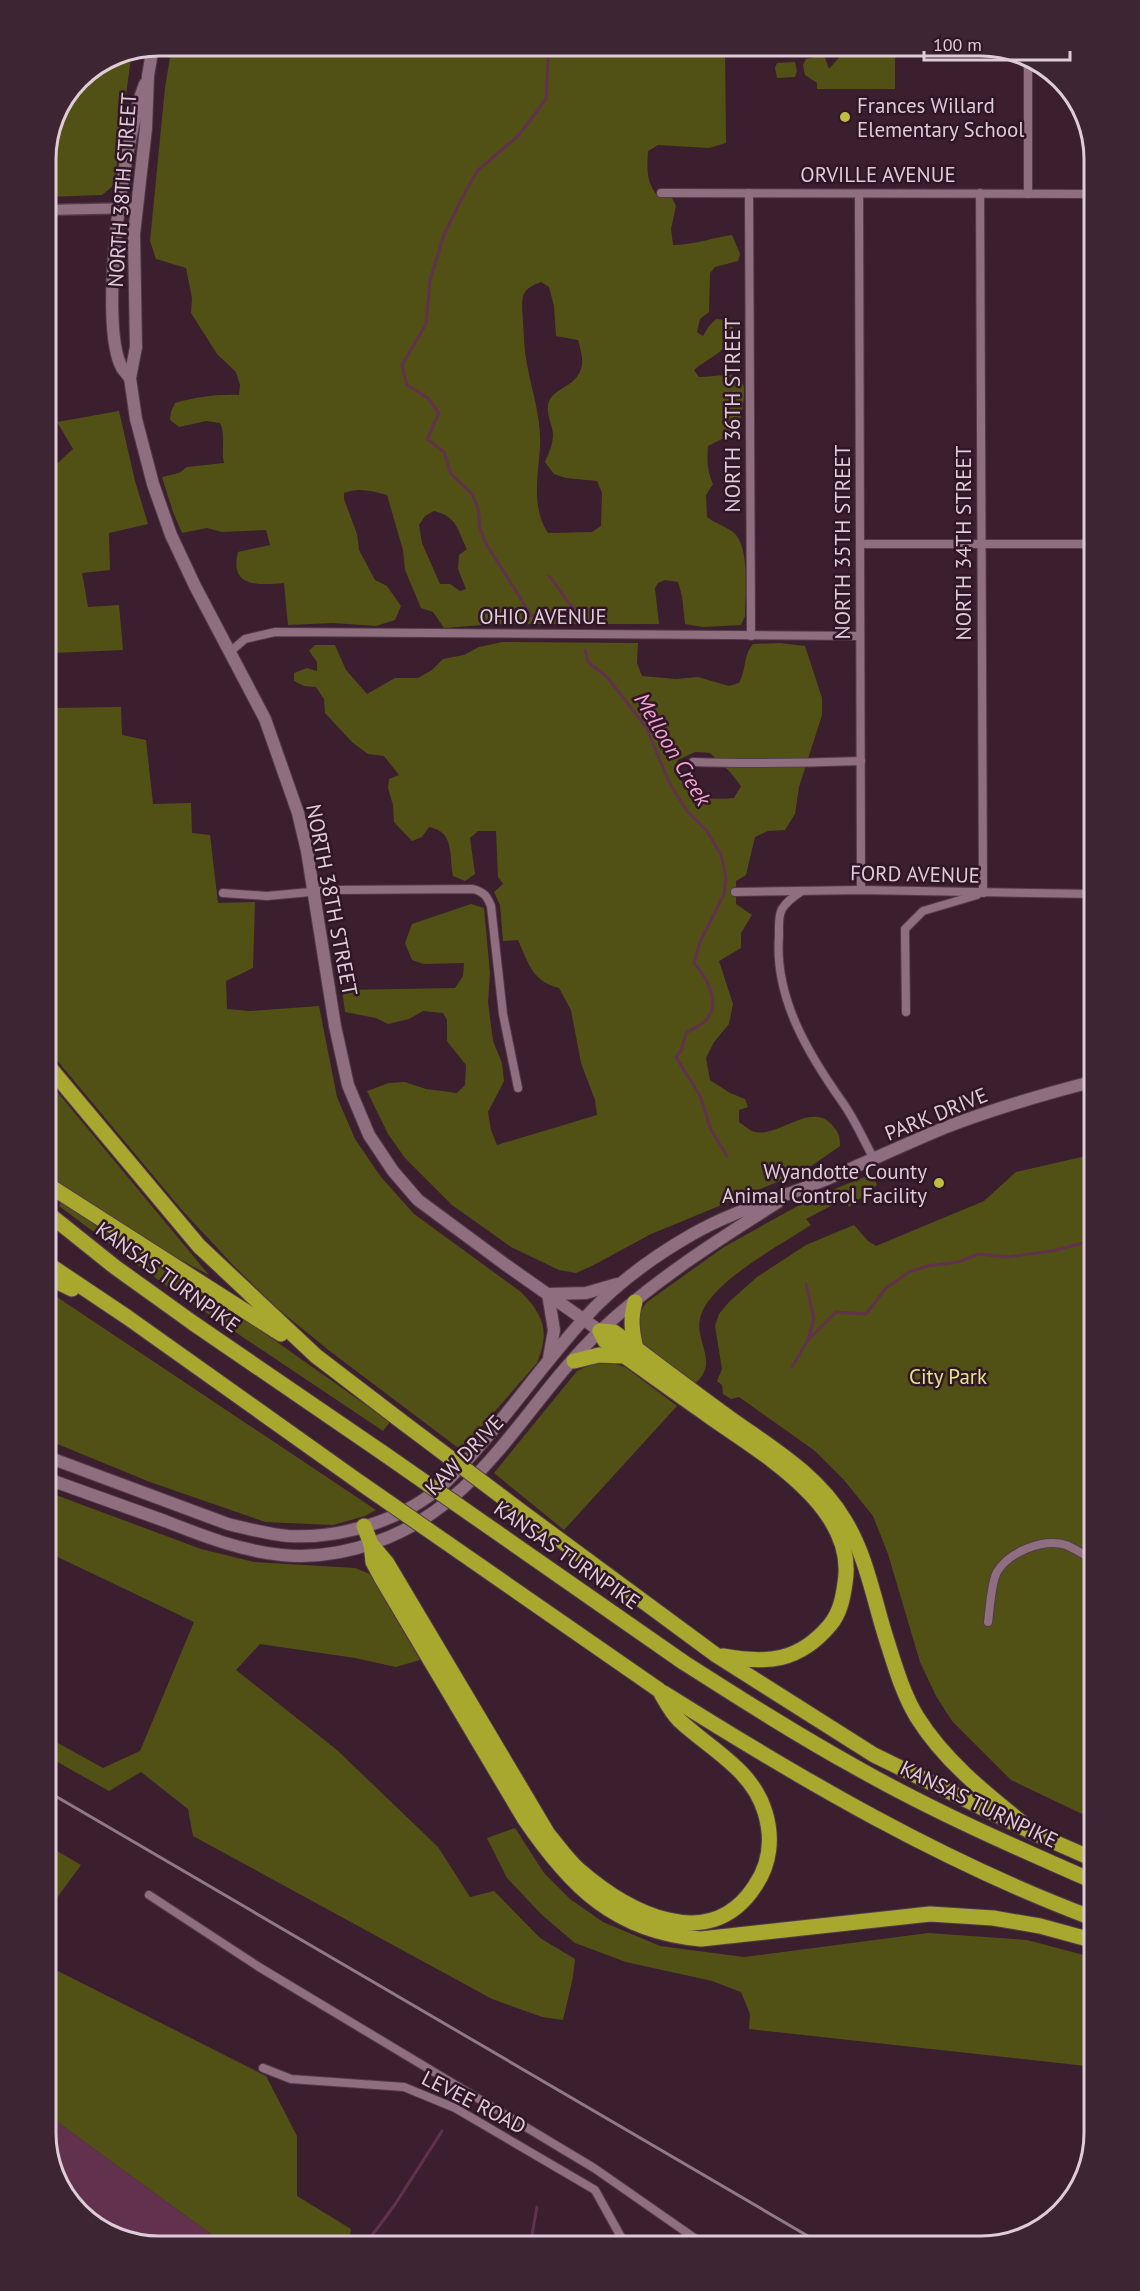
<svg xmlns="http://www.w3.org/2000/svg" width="1140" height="2291" viewBox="0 0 1140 2291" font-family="'PT Sans',sans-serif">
<rect width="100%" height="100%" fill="#3b1f2f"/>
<!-- green -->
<g fill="#515115" fill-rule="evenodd">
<path d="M172,45H725L726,143L709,148L658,145L648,151C647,168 646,182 657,195L672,198L676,206L671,229L673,245C692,245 712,238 732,235L740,254L738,261L715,267L710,273L709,312L700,319L697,332L703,336L709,326L716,319L727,320L733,326C733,350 709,357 694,370L699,377C713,377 726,373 741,376C748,396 741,410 738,431L708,446C707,460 707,471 713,484L706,495L707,517C716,524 728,527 735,534C750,549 745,596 745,616L741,625L703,627L685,624L682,596L678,582L665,580L658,583L655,588L659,624H496L444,628L433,612L421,608L405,570L403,550L387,495C372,491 358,487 344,493V499L357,534L359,550L375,580L387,586L401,606L395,620L376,626L333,623L288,625L284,583C259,585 229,588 238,552L270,545L266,530L222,532L207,528L182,533L173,512L162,477L179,473L187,467L224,463C221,450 226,435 220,423L206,421L179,427L170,420L171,412L175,403C196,397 217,394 239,395L240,385L236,372L217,354L191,313L192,298L186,268L156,259L150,241L165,88ZM541,282L549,287L554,306L556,336L578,340C585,363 585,375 563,388C558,391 551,396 549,401C545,412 552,423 553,434C553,444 549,453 545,462L554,474L566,478L597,481L602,493L601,526L592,532L548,533C531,508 538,475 540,448C542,415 529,384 525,352C524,343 524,333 523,324C523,315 521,305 523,296C526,288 533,285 541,282ZM434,511C458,517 457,530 467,549L459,555L458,569L466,589L460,591L450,584H440L422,543L419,525L425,516Z"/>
<polygon points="850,45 895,45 895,89 817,89 817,83 805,75 803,65 806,59 824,55 829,69"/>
<polygon points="132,50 114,185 102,195 45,197 45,151 78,78 115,54"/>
<polygon points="795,62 797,71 795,77 777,78 775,68 777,63"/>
<path d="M119,411L135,481L148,524L109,533L110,570L82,573L88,607L119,605L123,650L52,653L55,708L121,707L122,735L146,740L153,804L191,803L192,833L210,835L218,903L255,902L253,968L226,981L227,1009L250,1011L319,1006L337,1097L355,1139L381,1177L414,1214L521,1292C544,1316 550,1331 537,1363L461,1450L331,1352L278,1309L233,1265L181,1209L45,1046V552L52,551L49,471L73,449L57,422Z"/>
<path d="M502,642L638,643L637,663L642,676L676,679L698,677L729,686L739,683C747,668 743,656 753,644L780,643L805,646L822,698V715L799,787L795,814L785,830L768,831L755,837L746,875L736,881V904L752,915L741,933V948L719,961L733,1004L729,1024L714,1042L706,1058L710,1080L730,1093L745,1099L748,1107L739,1110V1122C744,1125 750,1131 755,1132C780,1137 812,1100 833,1126C839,1133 840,1137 840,1146L804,1171L651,1234L592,1266L576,1273L559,1270L511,1247L452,1205L405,1158L388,1134L367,1091L389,1083L405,1082L426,1089L457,1093L465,1085L466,1065L447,1041V1020L443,1013L423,1011L409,1019L388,1024L376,1018L345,1012L342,990L455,988L463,976L464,963L424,964L412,960L405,943L412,924L471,904L484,908L490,973L488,1002L493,1041L502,1063L504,1081L488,1112L491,1130L497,1145L597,1115L595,1100L581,1063L571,1010L559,988C532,981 529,964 518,940L503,941L500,905L494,892L503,884L498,877L496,831H478L470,838L475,874L465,881L453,876C449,855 455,832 429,827L422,837L412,841L394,822L393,805L388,788L389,779L399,775L384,756L368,754L353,743L325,713L324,699L316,687L304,686L294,681V673L307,668L317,671V662L309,651L315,645H335L346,670L367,694L395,678H418L432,670L443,659L464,655L479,647ZM695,752L710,753L730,772L741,786L734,798C702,801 694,797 674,772L678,760Z"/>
<polygon points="45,1079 49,1082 209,1275 164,1251 45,1175"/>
<polygon points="1095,1154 1095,1820 1011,1780 952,1721 936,1696 920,1662 888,1554 873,1516 844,1480 815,1451 739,1397 731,1399 723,1394 722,1385 717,1381 722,1369 715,1326 719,1314 729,1302 757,1277 806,1245 854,1225 868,1241 876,1246 984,1201 1016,1172"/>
<path d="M867,1176L874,1178L877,1185L849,1207L844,1199L806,1219L811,1225C782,1244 711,1282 701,1315C692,1341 721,1361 695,1384L641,1343C638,1327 636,1315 647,1302L724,1247L812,1198Z"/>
<polygon points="61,1202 142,1257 243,1318 390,1422 383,1431 168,1287 59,1206"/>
<polygon points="45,1289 376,1510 365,1516 333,1525 265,1522 150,1482 45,1439"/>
<polygon points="613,1363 625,1367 677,1406 564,1530 494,1473 577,1371 592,1364"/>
<polygon points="45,1491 201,1549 254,1562 355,1568 370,1574 420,1660 396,1667 355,1658 260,1644 236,1670 337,1750 438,1847 470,1897 494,1891 540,1938 575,1959 573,1977 563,2020 542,2017 492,1999 193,1836 188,1809 141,1772 109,1791 45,1755 45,1736 103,1768 140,1751 194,1622 45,1551"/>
<polygon points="515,1828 544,1873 570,1899 603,1922 660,1946 744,1957 928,1933 1027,1940 1095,1958 1095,2067 749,2029 750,2014 741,1992 712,1981 626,1962 575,1943 542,1915 507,1878 487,1838"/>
<polygon points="45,1844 81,1865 45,1914"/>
<polygon points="45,1927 48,1966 266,2076 297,2136 297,2196 351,2229 348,2246 227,2246 45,2113"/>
</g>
<!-- water -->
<polygon fill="#62314e" points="45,2113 227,2246 151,2246 95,2227 54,2176 45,2133"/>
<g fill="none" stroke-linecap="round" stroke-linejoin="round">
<!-- stream -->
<g stroke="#62314e" stroke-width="3">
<polyline points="549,45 546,99 519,135 477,171 462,198 444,235 430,280 426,324 402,365 407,385 428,398 439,413 427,439 444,452 451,474 472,494 478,508 480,528 485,542 531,615 545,621 554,619 574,608 584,609 587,613 583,620"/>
<path d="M549,576C557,584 568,605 574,608"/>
<path d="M585,650L588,662L607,677L646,727L670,784L687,811L707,831L721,855L726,877L724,894L700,942L694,963C706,977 722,1002 706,1020C702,1025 692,1029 686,1033L681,1051L676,1057L700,1096L711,1130L727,1156"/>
<polyline points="808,1340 836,1312 866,1314 886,1288 909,1272 927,1266 958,1262 979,1254 1007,1257 1052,1251 1095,1240"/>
<polyline points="792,1367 808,1340 814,1318 806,1284"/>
<polyline points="364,2246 394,2206 442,2131"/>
<polyline points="530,2246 537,2207"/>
</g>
<defs>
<g id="minor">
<polyline points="1028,60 1028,194"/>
<polyline points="661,193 1095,194"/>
<polyline points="749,193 751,636"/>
<polyline points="980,193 983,893"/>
<polyline points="859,194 861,890"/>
<polyline points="860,544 1095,544"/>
<polyline points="231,651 245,639 275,632 860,636"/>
<path d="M693,762C749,764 805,763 861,761"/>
<path d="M802,891C794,896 787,901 782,909C778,916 779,928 779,936C774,998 809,1055 843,1103C855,1120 864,1141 874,1159"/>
<polyline points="735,892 861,890 1095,894"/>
<path d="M223,893L267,896L332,890L473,889C484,892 487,896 491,906L503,1014L518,1088"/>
<polyline points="906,1012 905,929 923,911 977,895"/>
<path d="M988,1622C990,1608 991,1583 997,1572C1010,1551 1044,1538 1066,1545C1076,1549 1086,1556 1095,1561"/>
<polyline points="149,1895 259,1967 594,2168 706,2246"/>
<polyline points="263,2068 291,2079 404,2087 455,2108 595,2190 626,2246"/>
</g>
<polyline id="tertiary" points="45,210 136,208"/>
<g id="secondary">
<polyline points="153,46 148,76 146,128 134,234 136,347 130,378 136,419 153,484 171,535 195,586 265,719 298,813 307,851 335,1026 348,1085 369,1135 393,1171 418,1200 506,1265 600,1331"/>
<path d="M130,378C128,375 124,371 122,368C97,322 125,133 145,84"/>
<polyline points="548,1294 586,1293 617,1284"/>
<polyline points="548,1294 554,1330 549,1358"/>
<path d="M45,1456L228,1524C248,1529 268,1534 288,1536C343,1539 408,1519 448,1480C497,1431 536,1372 583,1320C613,1286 651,1258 691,1235C732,1211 778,1199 822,1181C863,1164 903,1145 944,1128C993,1109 1044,1094 1095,1081"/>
<path d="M45,1478C85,1492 125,1507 165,1521C203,1536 241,1551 282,1555C314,1558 346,1553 376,1542C481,1506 525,1402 601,1330C655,1280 716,1241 778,1202"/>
</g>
<g id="motorway">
<polyline points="45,1062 199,1246 316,1356 405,1424"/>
<polyline points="45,1183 281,1334"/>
<polyline points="45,1211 115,1267 193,1323 383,1453"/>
<polyline points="45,1262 127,1317 362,1484"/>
<polyline points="45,1276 72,1289"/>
<path d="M635,1302C630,1319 632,1331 636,1349"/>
<path d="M600,1331L614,1332C653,1361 692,1391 731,1419C773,1449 818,1475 845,1521C867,1557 874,1601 887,1641C895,1666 903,1694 917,1717C947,1765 993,1799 1036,1834"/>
<path d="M600,1331L605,1341L612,1347C644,1370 676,1393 709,1416C761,1453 858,1507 845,1583C843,1598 840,1613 830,1625C799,1662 767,1664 723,1656"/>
<polyline points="574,1361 599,1355 624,1356"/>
<polyline points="522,1512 716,1655 874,1755 1036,1834 1095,1860"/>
<path d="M364,1526L371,1544L387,1563L548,1834C558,1846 567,1859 578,1869C626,1911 709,1957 755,1886C770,1864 773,1838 765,1812C752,1769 710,1749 679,1720C671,1712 665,1700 659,1690"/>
<path d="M371,1544L373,1562L382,1579L524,1818C570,1886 615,1932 701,1939L930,1914L993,1918L1040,1926L1095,1941"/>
<path d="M683,1662C741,1699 799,1736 859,1769C935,1812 1015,1847 1095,1882"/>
<path d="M664,1693C801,1779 942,1862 1095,1919"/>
</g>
</defs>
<!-- minor casing -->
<use href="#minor" stroke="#523b49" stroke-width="10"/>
<!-- tertiary casing -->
<use href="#tertiary" stroke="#523b49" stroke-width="13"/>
<!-- secondary casing -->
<use href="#secondary" stroke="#523b49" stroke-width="14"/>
<!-- motorway casing -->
<use href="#motorway" stroke="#523b49" stroke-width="17"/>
<!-- minor -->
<use href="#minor" stroke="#8f6e80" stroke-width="8"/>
<!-- tertiary -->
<use href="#tertiary" stroke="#8f6e80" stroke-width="10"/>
<!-- secondary -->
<use href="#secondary" stroke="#8f6e80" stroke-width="12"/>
<!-- motorway -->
<use href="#motorway" stroke="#a8a72e" stroke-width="15"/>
<!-- rail -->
<polyline stroke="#907986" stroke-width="3" points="45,1790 825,2246"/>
<defs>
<g id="motorway-bridge">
<polyline points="405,1424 522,1512"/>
<polyline points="383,1453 683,1662"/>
<polyline points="362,1484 659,1690"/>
</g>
</defs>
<!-- motorway-bridge casing -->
<use href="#motorway-bridge" stroke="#523b49" stroke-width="17" stroke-linecap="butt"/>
<!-- motorway-bridge -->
<use href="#motorway-bridge" stroke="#a8a72e" stroke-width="15"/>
</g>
<!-- markers -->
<g fill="#bebe42" stroke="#301626" stroke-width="2">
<circle cx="845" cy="117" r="6"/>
<circle cx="939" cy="1183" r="6"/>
</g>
<g text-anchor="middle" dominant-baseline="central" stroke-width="5" stroke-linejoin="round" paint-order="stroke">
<!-- poi labels -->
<g font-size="21" fill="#deccd6" stroke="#301626" text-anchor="start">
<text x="857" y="105">Frances Willard<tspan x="857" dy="24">Elementary School</tspan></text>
<text x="927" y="1171" text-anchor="end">Wyandotte County<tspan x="927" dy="24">Animal Control Facility</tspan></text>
</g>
<!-- street labels -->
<g font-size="21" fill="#deccd6" stroke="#301626">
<text x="878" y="174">ORVILLE AVENUE</text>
<text transform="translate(122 190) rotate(-86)">NORTH 38TH STREET</text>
<text transform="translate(732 415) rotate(-90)">NORTH 36TH STREET</text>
<text transform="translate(842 542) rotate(-90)">NORTH 35TH STREET</text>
<text transform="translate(963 543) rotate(-90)">NORTH 34TH STREET</text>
<text x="543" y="616">OHIO AVENUE</text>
<text transform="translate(915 874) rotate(1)">FORD AVENUE</text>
<text transform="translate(332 900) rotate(79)">NORTH 38TH STREET</text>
<text transform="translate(936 1114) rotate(-22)">PARK DRIVE</text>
<text transform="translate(168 1277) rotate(36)">KANSAS TURNPIKE</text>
<text transform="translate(464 1455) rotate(-46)">KAW DRIVE</text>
<text transform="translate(567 1555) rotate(35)">KANSAS TURNPIKE</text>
<text transform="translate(979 1804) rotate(26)">KANSAS TURNPIKE</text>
<text transform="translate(474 2102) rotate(27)">LEVEE ROAD</text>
</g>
<!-- park labels -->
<g font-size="21" fill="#e3e58c" stroke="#301626">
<text x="948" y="1376">City Park</text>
</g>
<!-- water labels -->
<g font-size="22" font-style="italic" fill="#f3a3d1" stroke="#301626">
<text transform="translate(673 749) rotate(59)">Melloon Creek</text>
</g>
</g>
<!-- crop -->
<path d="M0 0H1140V2291H0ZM159 56H981A103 103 0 0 1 1084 159V2133A103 103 0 0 1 981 2236H159A103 103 0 0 1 56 2133V159A103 103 0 0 1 159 56Z" fill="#3e2534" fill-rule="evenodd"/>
<path fill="none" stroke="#deccd6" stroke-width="3" d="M159 56H981A103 103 0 0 1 1084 159V2133A103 103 0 0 1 981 2236H159A103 103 0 0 1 56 2133V159A103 103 0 0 1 159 56Z"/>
<!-- scale -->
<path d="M924 51v9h146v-9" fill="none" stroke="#deccd6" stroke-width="3"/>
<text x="933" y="51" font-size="18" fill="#deccd6" stroke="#301626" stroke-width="4.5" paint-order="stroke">100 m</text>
</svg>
